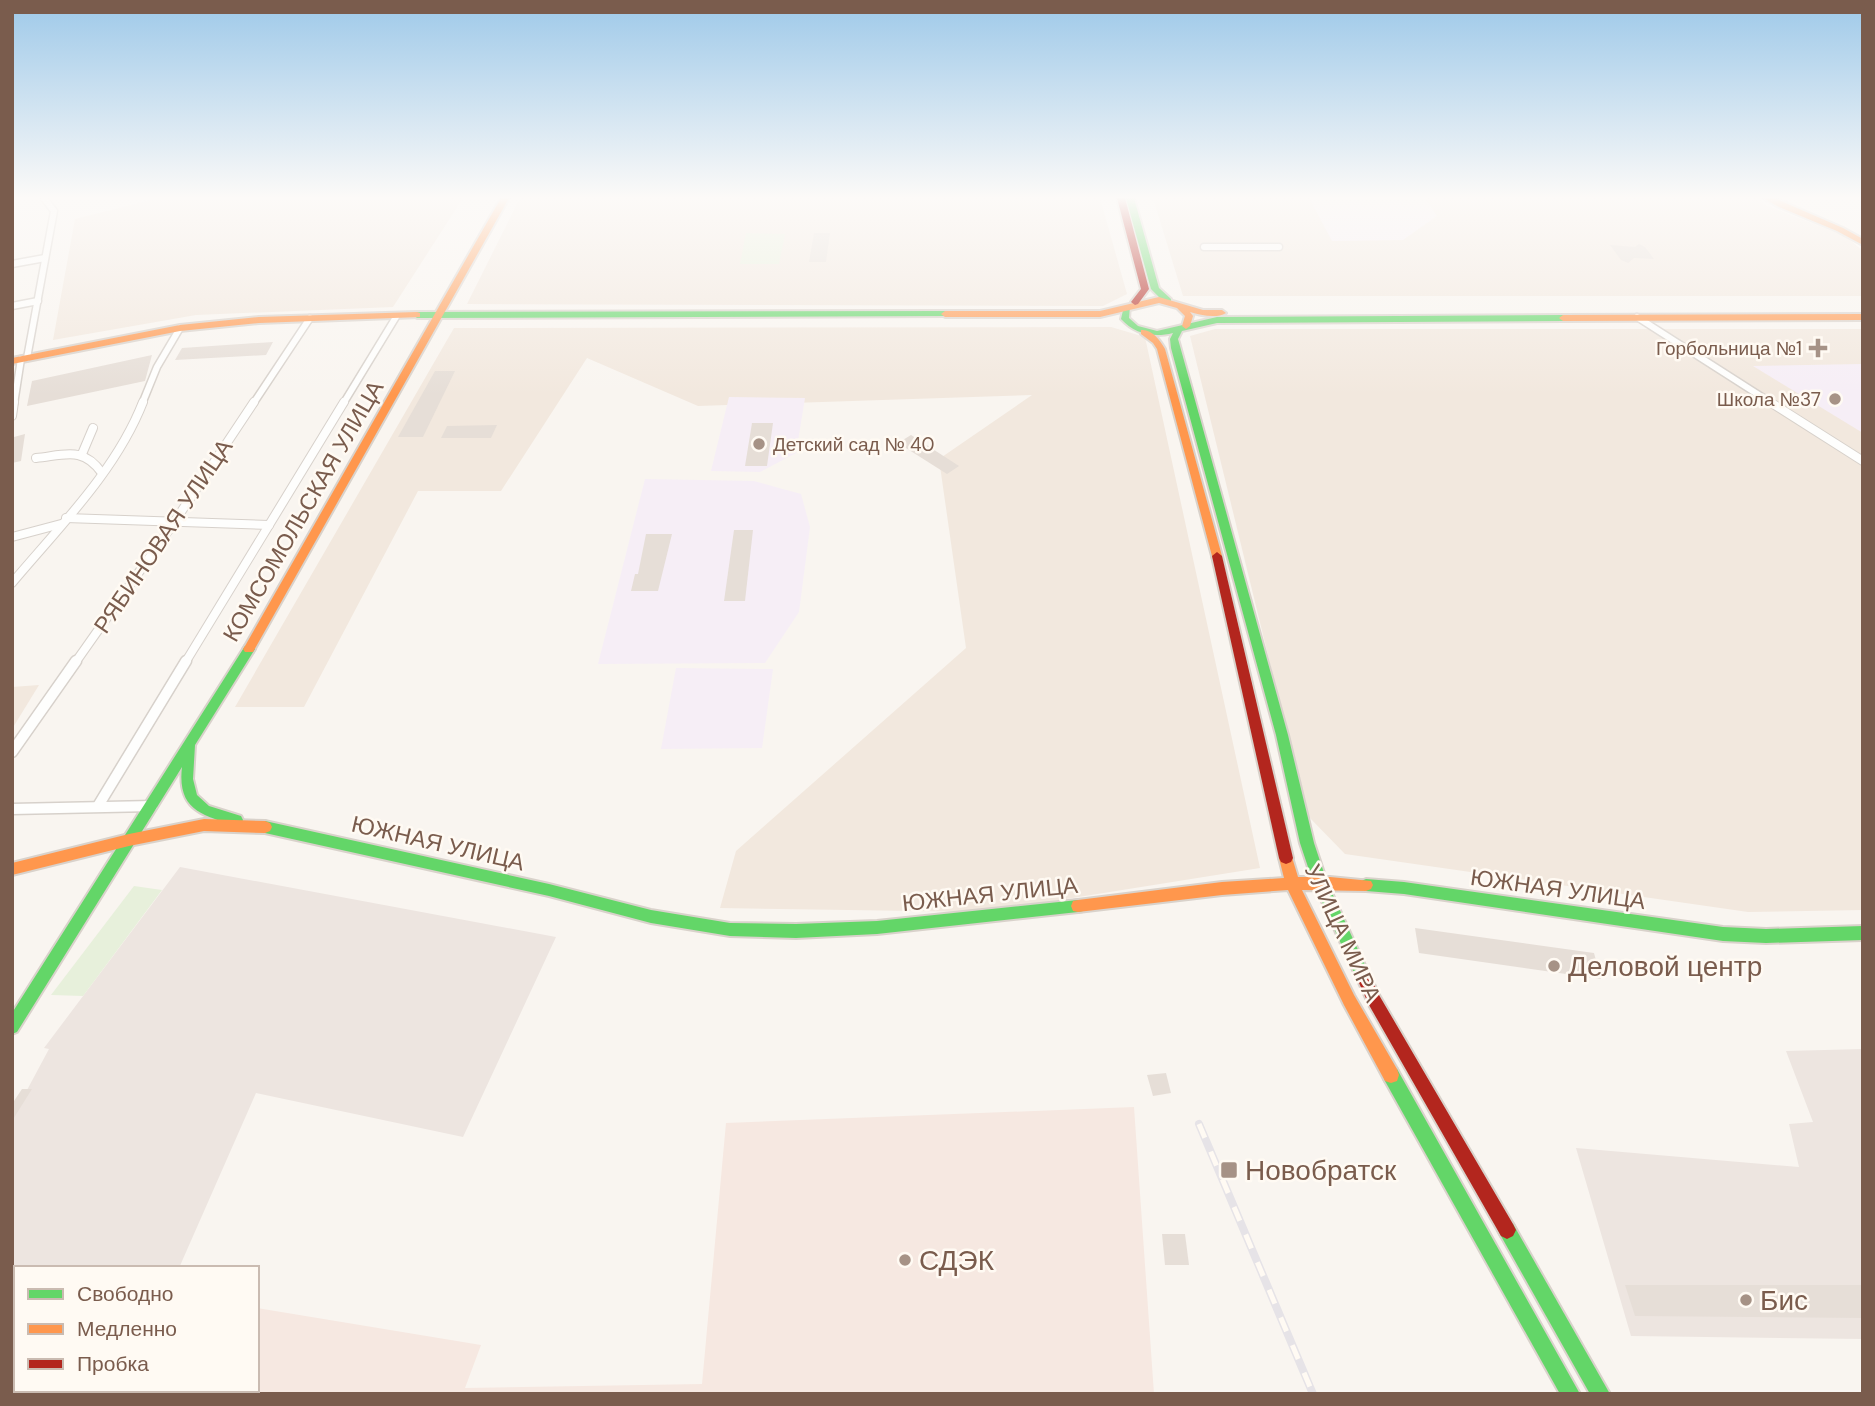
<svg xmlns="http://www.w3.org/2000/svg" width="1875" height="1406" viewBox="0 0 1875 1406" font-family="'DM Sans',sans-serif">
<rect width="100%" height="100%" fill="#f9f5f0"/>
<!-- residential -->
<g fill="#f2e8de">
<polygon points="159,198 193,200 463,198 393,307 196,315 53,340 75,219"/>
<polygon points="520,198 1100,198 1127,294 1103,306 467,304"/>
<polygon points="1153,198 1758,198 1765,205 1845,236 1863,251 1863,296 1183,296"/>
<polygon points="1111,327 1145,337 1260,868 985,912 720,908 736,851 966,648 939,459 1032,395 698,406 587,358 501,491 418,491 304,707 235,707 454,328"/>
<polygon points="1215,329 1863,329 1863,910 1748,912 1345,854 1307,815 1190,336"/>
<polygon points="39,685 12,729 12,687"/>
</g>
<!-- commercial -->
<polygon fill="#f6e8e1" points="1134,1107 1154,1394 149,1394 151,1390 257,1390 257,1308 481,1345 465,1388 702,1384 726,1123"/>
<!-- industrial -->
<g fill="#ede5e0">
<polygon points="180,867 556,937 463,1137 256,1093 179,1268 16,1268 16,1390 140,1390 138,1394 12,1394 12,1118 49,1049 44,1048"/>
<polygon points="1863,1049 1863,1339 1631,1336 1576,1148 1799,1167 1789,1124 1813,1122 1786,1051"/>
</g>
<!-- education -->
<g fill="#f6eef6">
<polygon points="1309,198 1425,198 1437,216 1403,240 1332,241"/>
<polygon points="1863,364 1863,433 1753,366"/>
<polygon points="729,397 805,398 796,453 760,472 711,471"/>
<polygon points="645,479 754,481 801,494 810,527 799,612 765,663 598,664"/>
<polygon points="676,668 773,669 762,748 661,749"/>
</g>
<!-- green -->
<g fill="#e7f0db">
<polygon points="746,233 785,234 779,264 740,264"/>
<polygon points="134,886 162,890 83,996 51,995"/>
</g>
<!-- building -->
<g fill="#e6ded7">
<polygon points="814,233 830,233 826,262 809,262"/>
<polygon points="1639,244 1645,247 1654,259 1634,258 1628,263 1621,260 1610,245 1635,247"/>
<polygon points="273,342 266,355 175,360 182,348"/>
<polygon points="152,355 145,381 27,406 32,381"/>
<polygon points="435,371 455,371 423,437 398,437"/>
<polygon points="752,423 773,423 767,466 745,466"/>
<polygon points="497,425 491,438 441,438 447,426"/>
<polygon points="25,434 21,461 12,463 14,437"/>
<polygon points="911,435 959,466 947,474 898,443"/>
<polygon points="734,530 753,530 745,601 724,601"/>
<polygon points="646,534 672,534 658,591 631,591 635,574 638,574"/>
<polygon points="1415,928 1594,953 1601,979 1419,953"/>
<polygon points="1166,1073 1171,1093 1153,1096 1147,1075"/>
<polygon points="22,1089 32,1089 12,1121 12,1104"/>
<polygon points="1162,1234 1185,1234 1189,1265 1165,1265"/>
<polygon points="1625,1285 1863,1285 1863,1318 1635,1316"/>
</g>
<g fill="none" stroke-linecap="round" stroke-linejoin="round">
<defs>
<g id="street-far2">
<polyline points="1204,247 1279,247"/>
<polyline points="12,264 45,258"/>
<polyline points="12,306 38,301"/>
<polyline points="1637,317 1773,404"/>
<polyline points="27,358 54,211 44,198"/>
<polyline points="14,404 21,359"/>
<polyline points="142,404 157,367 180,328"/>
<polyline points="253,404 310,318"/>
<polyline points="343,404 396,317"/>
</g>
<g id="street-far1">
<polyline points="1770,402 1863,461"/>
<polyline points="12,416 14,402"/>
<polyline points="82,454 93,428"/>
<path d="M36,458C65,455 83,446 102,473"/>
<polyline points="66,518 269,525"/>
<polyline points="12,537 61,524"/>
<path d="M12,583C59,527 116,471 143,402"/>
<polyline points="75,663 175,521 254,402"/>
<polyline points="185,663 344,402"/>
</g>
<g id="street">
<polyline points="12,752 76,661"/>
<polyline points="98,806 186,661"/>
<polyline points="12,809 152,806"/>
</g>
<g id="fast">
<polygon points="1126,198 1134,198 1159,288 1171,299 1171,303 1165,303 1151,289"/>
<path d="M1124,306H1130L1129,318L1138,326L1157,331L1217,317L1563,315L1567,318L1563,321L1217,323L1182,331L1178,339L1288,735L1314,843L1327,882L1369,974L1367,979L1362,981L1357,979L1313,882L1300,843L1276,735L1171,348L1170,339L1173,333C1153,338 1135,334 1121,319Z"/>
<polygon points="945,311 948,312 948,316 417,318 413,315 417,312"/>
<path d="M249,645L255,649L195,745L193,779L197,795L209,806L241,816L243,820L241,824L236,826C202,815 177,810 182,767L17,1032L12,1034V1013L245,646Z"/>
<polygon points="265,821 549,884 651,910 730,923 796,924 877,921 1078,900 1083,901 1085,906 1083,911 1078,912 877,934 796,938 730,936 651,923 549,896 265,833 260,831 258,827 260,823"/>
<polygon points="1366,879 1404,882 1723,927 1766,929 1863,926 1863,940 1766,943 1723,941 1404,894 1366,891 1361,889 1359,885 1361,881"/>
<polygon points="1391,1067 1397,1069 1580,1394 1560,1394 1385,1081 1383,1075 1385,1069"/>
<polygon points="1507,1221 1513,1224 1610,1394 1590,1394 1501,1236 1498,1230 1501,1224"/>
</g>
<g id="slow">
<polygon points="501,198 509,198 253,652 245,652 243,649 245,646"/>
<polygon points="1764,198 1774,198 1843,228 1863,239 1863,245 1837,231 1777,206"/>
<path d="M1159,297L1203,310H1222L1226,313C1216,319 1201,315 1190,312L1193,316L1190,326L1186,329L1182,326L1185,316L1177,308L1159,303L1100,317H945L941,314L945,311H1100Z"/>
<polygon points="417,312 420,313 420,317 259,323 180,331 12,364 12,358 180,325 259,317"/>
<polygon points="1863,314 1863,320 1563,321 1559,318 1563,315"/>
<path d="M1141,330C1152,329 1160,340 1165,349L1222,556L1221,559H1213L1212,556L1157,349L1153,343L1141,334Z"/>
<polygon points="204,819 265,821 270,823 272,827 270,831 265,833 204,831 129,846 12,875 12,863 129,834"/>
<polygon points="1286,852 1291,854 1298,877 1330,877 1371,881 1373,885 1371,889 1366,891 1302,890 1354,995 1397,1069 1399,1075 1397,1081 1391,1083 1385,1081 1344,1005 1288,890 1222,895 1078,912 1073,911 1071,906 1073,901 1078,900 1222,882 1284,878 1279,858 1281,854"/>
</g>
<g id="jam">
<polygon points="1117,198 1125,198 1149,289 1138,304 1135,305 1131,302 1141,289"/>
<polygon points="1217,552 1222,556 1293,858 1291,862 1286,864 1281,862 1279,858 1212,556"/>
<polygon points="1362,967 1367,969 1379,995 1513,1224 1516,1230 1513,1236 1507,1239 1501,1236 1369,1005 1355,974 1357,969"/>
</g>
</defs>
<!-- street-far2 casing -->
<use href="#street-far2" stroke="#d7d1cb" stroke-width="9"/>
<!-- street-far1 casing -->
<use href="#street-far1" stroke="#d7d1cb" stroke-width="10"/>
<!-- street casing -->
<use href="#street" stroke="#d7d1cb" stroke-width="13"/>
<!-- fast casing -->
<use href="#fast" stroke="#d9d2cb" stroke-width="4"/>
<!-- slow casing -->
<use href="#slow" stroke="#d9d2cb" stroke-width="4"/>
<!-- jam casing -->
<use href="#jam" stroke="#d9d2cb" stroke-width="4"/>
<!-- street-far2 -->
<use href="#street-far2" stroke="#fefefd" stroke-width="6"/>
<!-- street-far1 -->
<use href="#street-far1" stroke="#fefefd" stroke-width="8"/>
<!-- street -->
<use href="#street" stroke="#fefefd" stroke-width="10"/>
<!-- fast -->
<use href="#fast" fill="#63d668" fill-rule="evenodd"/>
<!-- slow -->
<use href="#slow" fill="#ff974d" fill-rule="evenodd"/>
<!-- jam -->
<use href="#jam" fill="#b3261e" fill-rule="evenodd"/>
<defs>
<polyline id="rail" points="1199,1124 1313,1394"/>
</defs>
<!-- rail casing -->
<use href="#rail" stroke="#e6e3e7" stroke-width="8"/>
<!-- rail -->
<use href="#rail" stroke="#fffaf3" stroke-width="5" stroke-dasharray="15" stroke-linecap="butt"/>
</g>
<!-- sky -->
<linearGradient id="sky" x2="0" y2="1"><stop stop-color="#9ec9e9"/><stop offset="0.5" stop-color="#fcfaf8"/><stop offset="1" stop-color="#fcfaf8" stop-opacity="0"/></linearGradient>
<rect width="1875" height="395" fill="url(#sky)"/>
<!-- markers -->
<g fill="#a69286" stroke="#fffaf3" stroke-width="2.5">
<path d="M1814.5 337.5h7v7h7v7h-7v7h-7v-7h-7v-7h7z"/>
<circle cx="1835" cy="399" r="7"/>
<circle cx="759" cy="444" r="7"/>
<circle cx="1554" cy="966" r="7"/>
<rect x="1220" y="1161" width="18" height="18" rx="3.5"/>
<circle cx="905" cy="1260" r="7"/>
<circle cx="1746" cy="1300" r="7"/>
</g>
<g text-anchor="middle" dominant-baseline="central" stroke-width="5" stroke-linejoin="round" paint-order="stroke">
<!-- far-poi labels -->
<g font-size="19" fill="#7a5c4d" stroke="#fffaf3" text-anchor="end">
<text x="1802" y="348">Горбольница №1</text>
<text x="1821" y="399">Школа №37</text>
<text x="773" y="444" text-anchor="start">Детский сад № 40</text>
</g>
<!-- street labels -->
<g font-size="23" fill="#7a5c4d" stroke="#fffaf3">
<text transform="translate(303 511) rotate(-60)">КОМСОМОЛЬСКАЯ УЛИЦА</text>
<text transform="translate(163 536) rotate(-56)">РЯБИНОВАЯ УЛИЦА</text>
<text transform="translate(438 843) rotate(13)">ЮЖНАЯ УЛИЦА</text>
<text transform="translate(1558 889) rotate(8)">ЮЖНАЯ УЛИЦА</text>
<text transform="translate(990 894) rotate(-6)">ЮЖНАЯ УЛИЦА</text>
<text transform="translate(1343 933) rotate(65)">УЛИЦА МИРА</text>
</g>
<!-- near-poi labels -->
<g font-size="28" fill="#7a5c4d" stroke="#fffaf3" text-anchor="start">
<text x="1568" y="966">Деловой центр</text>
<text x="1245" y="1170">Новобратск</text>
<text x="919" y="1260">СДЭК</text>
<text x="1760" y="1300">Бис</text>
</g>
</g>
<!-- border -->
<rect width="1875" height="1406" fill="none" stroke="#7a5c4d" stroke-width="28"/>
<!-- legend -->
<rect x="14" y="1266" width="245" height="126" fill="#fffaf3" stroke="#cabbb1" stroke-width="2"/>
<rect x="28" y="1289" width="35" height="10" fill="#63d668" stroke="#cabbb1" stroke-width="2"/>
<text x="77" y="1301" font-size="21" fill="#7a5c4d">Свободно</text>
<rect x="28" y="1324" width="35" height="10" fill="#ff974d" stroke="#cabbb1" stroke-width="2"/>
<text x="77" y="1336" font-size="21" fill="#7a5c4d">Медленно</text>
<rect x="28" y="1359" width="35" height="10" fill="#b3261e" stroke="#cabbb1" stroke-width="2"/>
<text x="77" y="1371" font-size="21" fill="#7a5c4d">Пробка</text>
</svg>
